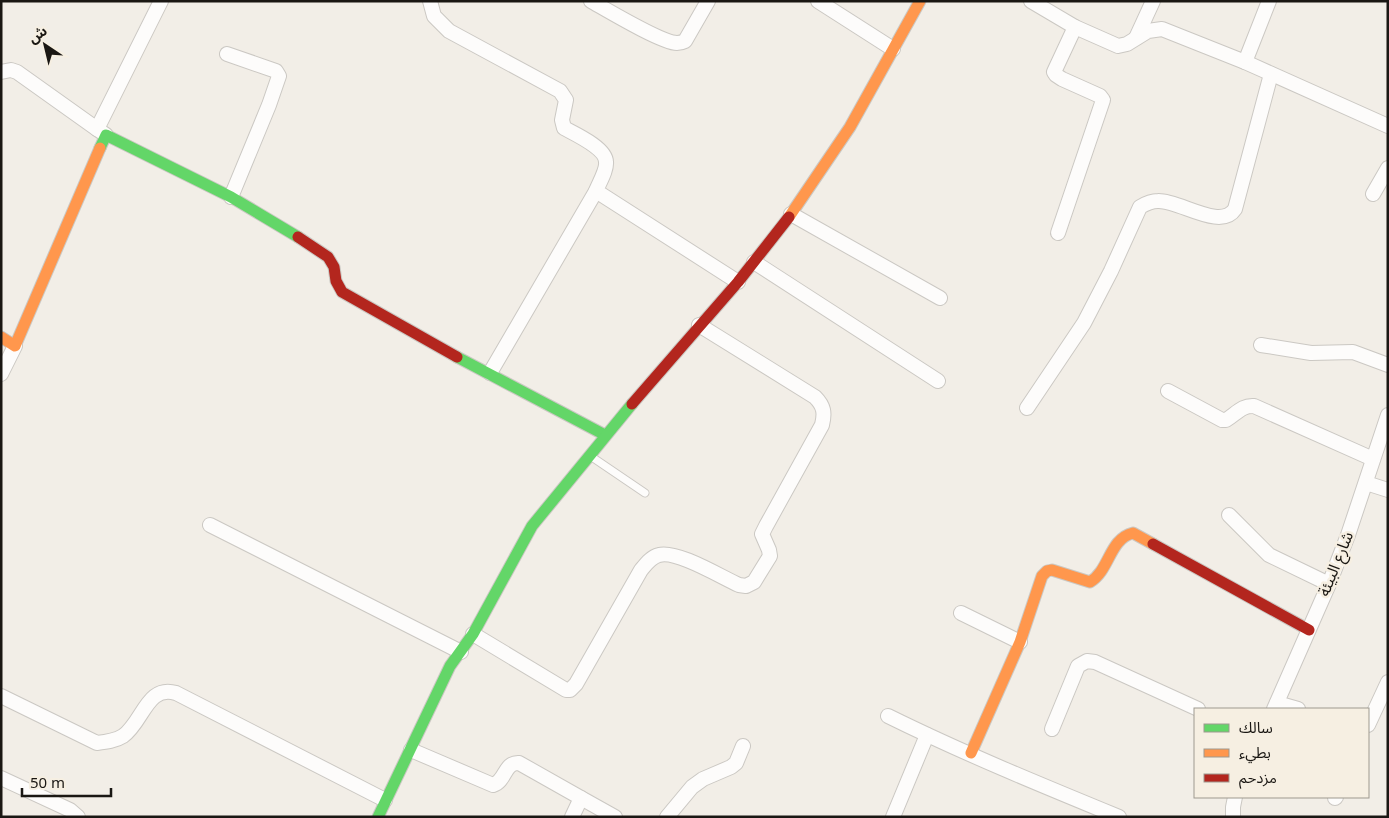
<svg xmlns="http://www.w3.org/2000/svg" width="1389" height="818" viewBox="0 0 1389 818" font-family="Georgia,'Noto Sans Arabic',serif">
<rect width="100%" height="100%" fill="#f2eee7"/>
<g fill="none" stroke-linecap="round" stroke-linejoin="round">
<defs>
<polyline id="lane" points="589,455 645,493"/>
<g id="street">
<path d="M430,1L434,16L449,31L560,91L566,100L562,120L564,128C575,134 606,148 606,162C607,170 599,183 596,191L738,282"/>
<path d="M591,1C607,10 662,43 677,43C678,43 683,42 685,41L708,1"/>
<polyline points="818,1 893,49"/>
<polyline points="1031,1 1075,27 1118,46 1127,44 1148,31 1162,29 1245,62 1388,126"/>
<polyline points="1136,38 1153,1"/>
<polyline points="227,54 276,71 279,76 269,105 231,197"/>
<polyline points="1245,62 1269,1"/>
<polyline points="1,72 11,70 17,72 97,129"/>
<polyline points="106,135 97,129 161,1"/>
<polyline points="1373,194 1388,168"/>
<polyline points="791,214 940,298"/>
<polyline points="1058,233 1103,100 1100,96 1062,79 1056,75 1054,72 1075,27"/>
<polyline points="754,262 938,381"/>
<polyline points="1261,345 1311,353 1353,352 1388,365"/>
<polyline points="490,373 596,191"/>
<polyline points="1,374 15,346"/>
<path d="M1168,391L1222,420H1226C1236,414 1242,405 1254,406L1373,459"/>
<path d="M1027,408L1084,323L1111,271L1140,207C1145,204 1152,201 1158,201C1179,200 1221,231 1235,209L1271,74"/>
<polyline points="1366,483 1388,490"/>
<polyline points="1229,515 1269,555 1329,584"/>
<polyline points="210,525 461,652"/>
<polyline points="961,613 1020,642"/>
<path d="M473,634L566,690H570L576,684L641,570C646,564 651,557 659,555C677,550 721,577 739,585L746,586L754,582L770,556L769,550L762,534L766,526L822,425C825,413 824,406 815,397L699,325"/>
<path d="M1,696L97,743C106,742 115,741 123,736C143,722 147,684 176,693L385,800"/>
<polyline points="1277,703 1298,709"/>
<polyline points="1274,709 1329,584 1348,535 1388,415"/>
<path d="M888,716C963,753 1041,785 1119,817"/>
<polyline points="1368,725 1388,682"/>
<polyline points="1052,729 1078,666 1087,661 1095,662 1198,709"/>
<path d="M411,750L493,785C506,781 504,762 519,763L581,798"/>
<polyline points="1,778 70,810 78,817"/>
<polyline points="1335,798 1336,797"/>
<polyline points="572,817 581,798 615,817"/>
<polyline points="667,817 692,787 703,779 731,767 736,763 743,746"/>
<polyline points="893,817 927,735"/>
<polyline points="1233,817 1233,807 1235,797"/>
</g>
<g id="fast">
<polyline points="100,148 106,135 231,197 298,237"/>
<polyline points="457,357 605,435"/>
<polyline points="378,817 450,666 473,634 532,526 632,404"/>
</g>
<g id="slow">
<polyline points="789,217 850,127 920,1"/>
<polyline points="1,337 15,346 100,148"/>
<path d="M971,753L1020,642L1042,576L1047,571L1052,570L1090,582C1110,570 1109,539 1133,533L1153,544"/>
</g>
<g id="jam">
<polyline points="298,237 328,257 334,267 336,281 342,292 457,357"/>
<polyline points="632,404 738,282 789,217"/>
<polyline points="1153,544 1309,630"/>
</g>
</defs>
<!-- lane casing -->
<use href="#lane" stroke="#cbc8c3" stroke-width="9"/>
<!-- street casing -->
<use href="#street" stroke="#cbc8c3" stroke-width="16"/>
<!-- fast casing -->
<use href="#fast" stroke="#cbc8c3" stroke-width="13"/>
<!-- slow casing -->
<use href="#slow" stroke="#cbc8c3" stroke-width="13"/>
<!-- jam casing -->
<use href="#jam" stroke="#cbc8c3" stroke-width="13"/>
<!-- lane -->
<use href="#lane" stroke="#fdfcfb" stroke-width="7"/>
<!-- street -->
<use href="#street" stroke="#fdfcfb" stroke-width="14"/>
<!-- fast -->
<use href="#fast" stroke="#63d668" stroke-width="11"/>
<!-- slow -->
<use href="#slow" stroke="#ff974d" stroke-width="11"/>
<!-- jam -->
<use href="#jam" stroke="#b3261e" stroke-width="11"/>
</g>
<g text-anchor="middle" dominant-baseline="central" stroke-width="5" stroke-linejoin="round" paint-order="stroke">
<!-- street labels -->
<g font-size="16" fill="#1a1713" stroke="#f6efe2">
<text transform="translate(1336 564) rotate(-68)">شارع البيئة</text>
</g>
</g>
<!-- border -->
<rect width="1389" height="818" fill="none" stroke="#1a1713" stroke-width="5"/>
<!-- legend -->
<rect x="1194" y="708" width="175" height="90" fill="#f6efe2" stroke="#9e998f"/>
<rect x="1204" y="724" width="25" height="8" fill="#63d668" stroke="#9e998f"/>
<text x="1239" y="733" font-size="15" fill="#1a1713">سالك</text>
<rect x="1204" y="749" width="25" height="8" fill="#ff974d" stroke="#9e998f"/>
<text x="1239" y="758" font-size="15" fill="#1a1713">بطيء</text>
<rect x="1204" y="774" width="25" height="8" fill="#b3261e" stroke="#9e998f"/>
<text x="1239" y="783" font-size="15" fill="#1a1713">مزدحم</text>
<!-- north arrow -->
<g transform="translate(45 45) rotate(325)" stroke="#f6efe2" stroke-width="4" paint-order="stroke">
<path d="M0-4L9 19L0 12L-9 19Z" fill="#1a1713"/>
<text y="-8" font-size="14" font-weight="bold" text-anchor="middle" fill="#1a1713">ش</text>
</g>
<!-- scale -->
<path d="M22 788v8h89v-8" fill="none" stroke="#1a1713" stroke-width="2.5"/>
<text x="30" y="788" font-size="15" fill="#1a1713" stroke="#f6efe2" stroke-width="4" paint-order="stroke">50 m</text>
</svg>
